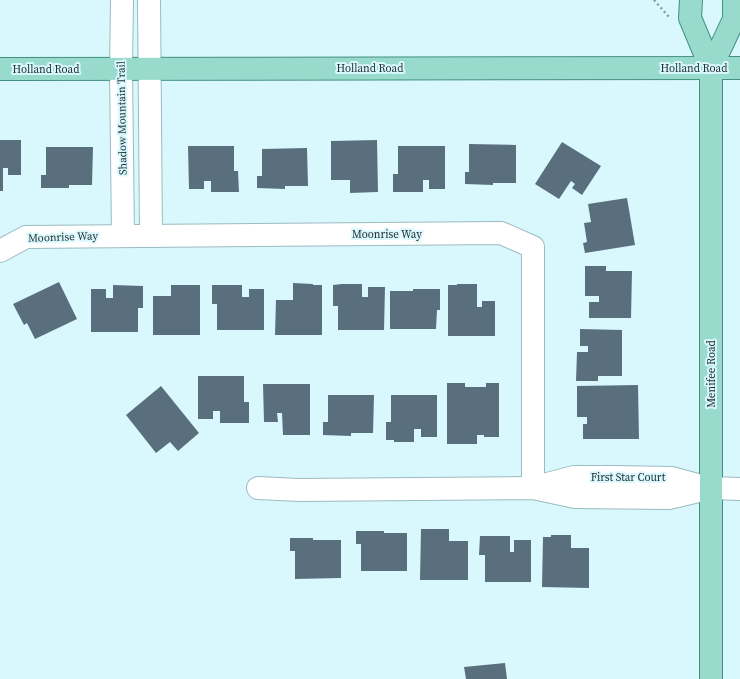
<svg xmlns="http://www.w3.org/2000/svg" width="740" height="679" viewBox="0 0 740 679" font-family="'Source Serif 4',serif">
<rect width="100%" height="100%" fill="#d8f8fd"/>
<!-- building -->
<g fill="#5a6f7e">
<polygon points="0,140 21,140 21,175 8,175 8,168 3,168 3,191 0,191"/>
<polygon points="377,140 378,192 350,193 350,180 331,180 331,141"/>
<polygon points="562,142 601,166 582,195 572,188 575,184 571,181 559,199 535,184"/>
<polygon points="469,144 516,145 516,183 493,183 493,185 465,184 465,172 469,172"/>
<polygon points="188,146 234,146 234,171 238,171 239,192 211,192 211,181 204,181 204,189 189,189"/>
<polygon points="398,146 445,146 445,189 429,189 429,180 423,180 423,192 393,192 393,174 398,174"/>
<polygon points="46,147 93,147 92,185 69,185 69,188 41,188 41,175 46,175"/>
<polygon points="307,148 308,186 285,186 285,189 257,188 257,176 262,176 262,149"/>
<polygon points="627,198 635,245 585,253 583,243 587,242 584,223 591,222 588,204"/>
<polygon points="585,266 606,266 606,271 632,271 631,318 589,318 589,302 599,302 599,296 585,296"/>
<polygon points="59,282 77,319 35,339 27,323 24,325 13,304"/>
<polygon points="293,283 313,284 313,285 322,285 322,335 275,335 276,300 293,300"/>
<polygon points="342,284 362,284 362,297 368,297 368,287 385,287 384,330 338,330 338,306 333,306 333,285"/>
<polygon points="457,284 477,284 477,307 482,307 482,301 495,301 495,336 448,336 448,285 457,285"/>
<polygon points="113,285 143,286 143,308 138,308 138,332 91,332 91,289 106,289 106,298 113,298"/>
<polygon points="171,285 200,285 200,335 153,335 153,296 171,296"/>
<polygon points="212,285 242,285 242,297 249,297 249,289 264,289 264,330 217,330 217,304 212,304"/>
<polygon points="413,289 440,289 440,310 437,310 436,329 390,329 390,291 413,291"/>
<polygon points="580,329 622,330 622,376 598,376 598,381 576,381 577,352 588,352 588,346 580,346"/>
<polygon points="198,376 244,376 244,402 249,402 249,423 220,423 220,411 213,411 213,419 198,419"/>
<polygon points="447,383 465,383 465,387 486,387 486,383 499,383 499,437 484,437 484,435 477,435 477,444 447,444"/>
<polygon points="263,384 310,384 310,435 283,435 282,413 277,413 278,422 264,422"/>
<polygon points="638,385 639,439 583,439 583,424 587,424 587,417 577,417 577,386"/>
<polygon points="161,386 199,433 178,451 170,442 156,453 126,415"/>
<polygon points="328,395 374,395 373,433 351,433 351,436 323,435 323,422 328,422"/>
<polygon points="391,395 437,395 437,437 421,437 421,429 414,429 414,442 394,442 394,440 386,440 386,422 391,422"/>
<polygon points="421,529 449,529 449,541 468,541 468,580 420,580"/>
<polygon points="356,531 384,531 384,533 407,533 407,571 361,571 361,544 356,544"/>
<polygon points="551,535 571,535 571,548 589,548 589,588 542,587 543,537 551,537"/>
<polygon points="480,536 510,536 510,552 514,552 514,540 531,540 531,582 485,582 485,555 479,555"/>
<polygon points="290,538 313,538 313,540 341,540 341,578 295,579 295,551 290,551"/>
<polygon points="505,663 507,679 466,679 464,667"/>
</g>
<g fill="none" stroke-linecap="round" stroke-linejoin="round">
<defs>
<g id="minor">
<polyline points="122,0 121,69 123,236"/>
<polyline points="149,0 151,236"/>
<polyline points="0,251 26,237 501,233 533,247 533,488"/>
<polyline points="536,487 574,477 613,477 672,478 709,488"/>
<polyline points="258,488 299,490 533,488 575,497 669,498 711,488 740,489"/>
</g>
<g id="major">
<polyline points="691,0 690,18 711,68 711,679"/>
<polyline points="711,68 734,19 734,0"/>
<polyline points="0,69 740,68"/>
</g>
</defs>
<!-- minor casing -->
<use href="#minor" stroke="#9cbbc0" stroke-width="24"/>
<!-- major casing -->
<use href="#major" stroke="#439081" stroke-width="24"/>
<!-- path -->
<polyline stroke="#82999d" stroke-width="2.5" stroke-dasharray="2 3" stroke-linecap="butt" points="654,0 669,17"/>
<!-- minor -->
<use href="#minor" stroke="#fff" stroke-width="22"/>
<!-- major -->
<use href="#major" stroke="#98dbcd" stroke-width="22"/>
</g>
<g text-anchor="middle" dominant-baseline="central" stroke-width="4" stroke-linejoin="round" paint-order="stroke">
<!-- street labels -->
<g font-size="11" fill="#233032" stroke="#d8f8fd">
<text x="370" y="68">Holland Road</text>
<text x="694" y="68">Holland Road</text>
<text x="46" y="69">Holland Road</text>
<text transform="translate(122 118) rotate(-91)">Shadow Mountain Trail</text>
<text x="387" y="234">Moonrise Way</text>
<text transform="translate(63 237) rotate(-2)">Moonrise Way</text>
<text transform="translate(711 374) rotate(-90)">Menifee Road</text>
<text x="628" y="477">First Star Court</text>
</g>
</g>
</svg>
